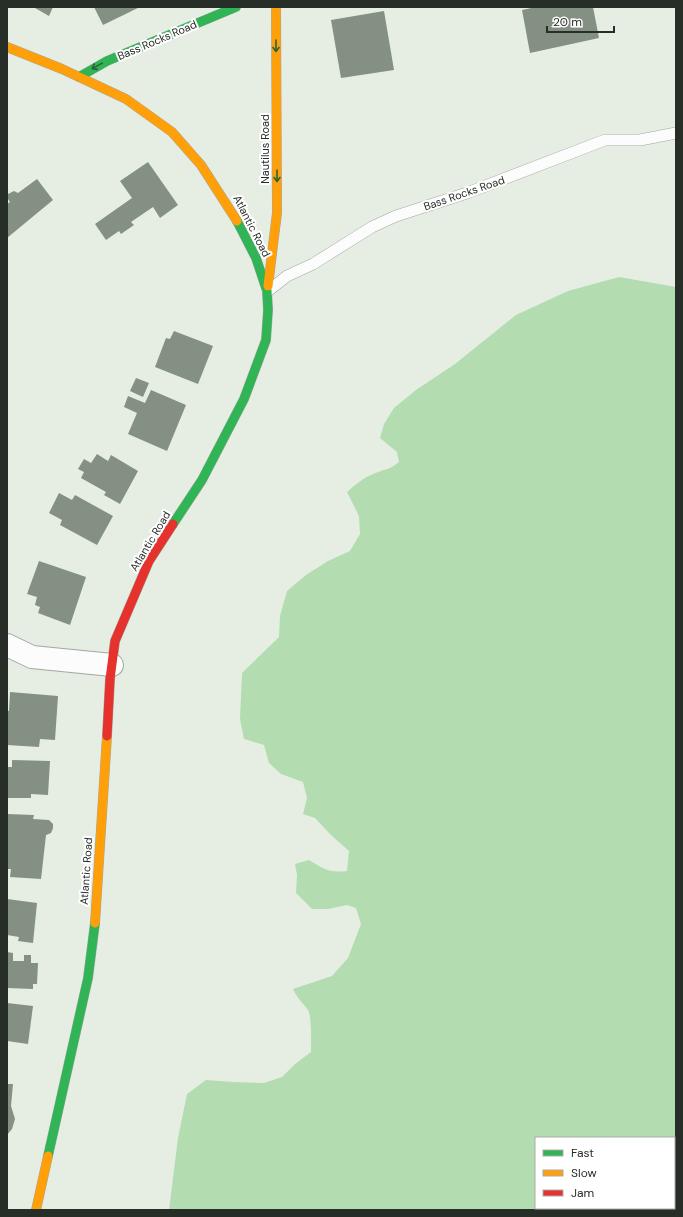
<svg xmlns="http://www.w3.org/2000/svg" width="683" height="1217" viewBox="0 0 683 1217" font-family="'DM Sans',sans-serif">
<rect width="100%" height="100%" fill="#e6eee4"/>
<!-- water -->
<path fill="#b3dcb0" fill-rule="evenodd" d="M619,277L676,287V1210H169L178,1138L187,1094L206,1080L233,1082L264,1083L282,1077L295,1064L311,1052C311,1043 312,1017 308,1010C303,1003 297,998 293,989L332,976L348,958L361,924L356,908L347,905L328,909H312L296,893L297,875L295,864L309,860C324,869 328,873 347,871L349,851L331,835L315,818L303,814L307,798L303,782L281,774L269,763L264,745L244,739L240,719L242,673L279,637L280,616L287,591L306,575L328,561L350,551L360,534L359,516L347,492C355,485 363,478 373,474C384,469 390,470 399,462L397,452L380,438L384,424L394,408L416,390L455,364L516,315L568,291ZM536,1138H674V1208H536Z"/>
<!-- building -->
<g fill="#839082">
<polygon points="36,7 53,7 49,16 35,8"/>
<polygon points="94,7 140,7 103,25"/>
<polygon points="536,7 593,7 599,38 530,53 522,10"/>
<polygon points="384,11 394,70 341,78 331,20"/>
<polygon points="148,162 178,205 160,218 153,207 131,222 134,225 121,234 119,231 106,240 95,224 132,198 120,181"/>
<polygon points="37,179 53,200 7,238 7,204 10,202 8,199 8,194 14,191 18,193"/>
<polygon points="174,331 213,346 198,384 155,367 166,338 170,339"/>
<polygon points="136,378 149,383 143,397 130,391"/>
<polygon points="151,390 186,405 167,451 128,434 137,413 124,407 128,396 145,403"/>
<polygon points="97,454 108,461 111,455 138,471 120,504 104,495 106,492 81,478 84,472 78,469 84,459 91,463"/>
<polygon points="59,493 72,500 75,495 113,516 97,545 60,525 62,520 49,513"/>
<polygon points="39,561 86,577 70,625 38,613 40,607 35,605 37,597 27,594"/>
<polygon points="10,692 58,696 55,740 40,739 39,747 7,745 7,711 9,711"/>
<polygon points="12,760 50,761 48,795 31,794 31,798 7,798 7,767 12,767"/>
<polygon points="7,814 34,815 33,819 49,820 53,824 53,828 51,833 46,835 41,879 10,877 11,869 7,869"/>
<polygon points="7,899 37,903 33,943 18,941 19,937 7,935"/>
<polygon points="7,952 13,953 13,961 24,961 24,955 31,955 31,963 38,963 37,984 33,984 33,989 7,988"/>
<polygon points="7,1003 33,1006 28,1044 7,1041"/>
<polygon points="7,1084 13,1084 11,1106 15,1119 12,1129 7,1135"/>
</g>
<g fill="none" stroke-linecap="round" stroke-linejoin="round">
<defs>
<polyline id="lane" points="268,291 287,276 313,264 372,227 396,216 467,193 605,140 640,140 676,133"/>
<polyline id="street" points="7,645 32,657 112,665"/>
<g id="fast">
<polyline points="79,77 107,61 236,7"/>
<polyline points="173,524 202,480 244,399 266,340 268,310 267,291 256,258 237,221"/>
<polyline points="48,1156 88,978 95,923"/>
</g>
<g id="slow">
<polyline points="7,47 62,69 126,99 172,132 201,165 237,221"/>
<polyline points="268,286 277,213 276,7"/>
<polyline points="95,923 107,736"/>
<polyline points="36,1210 48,1156"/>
</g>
<polyline id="jam" points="107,736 110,679 115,641 149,561 173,524"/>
</defs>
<!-- lane casing -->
<use href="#lane" stroke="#a2a8a0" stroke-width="12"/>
<!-- street casing -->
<use href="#street" stroke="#a2a8a0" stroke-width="24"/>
<!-- fast casing -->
<use href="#fast" stroke="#a2a8a0" stroke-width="10"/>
<!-- slow casing -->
<use href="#slow" stroke="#a2a8a0" stroke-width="10"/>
<!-- jam casing -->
<use href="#jam" stroke="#a2a8a0" stroke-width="10"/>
<!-- lane -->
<use href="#lane" stroke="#fbfcfb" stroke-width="11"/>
<!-- street -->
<use href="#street" stroke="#fbfcfb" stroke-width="22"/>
<!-- fast -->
<use href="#fast" stroke="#30b455" stroke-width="9"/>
<!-- slow -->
<use href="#slow" stroke="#ff9f0a" stroke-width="9"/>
<!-- jam -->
<use href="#jam" stroke="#e5322d" stroke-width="9"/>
</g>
<!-- one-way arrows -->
<defs><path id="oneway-shaft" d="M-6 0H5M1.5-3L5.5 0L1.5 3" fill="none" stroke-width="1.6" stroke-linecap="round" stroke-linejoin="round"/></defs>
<g stroke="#2b6339">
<use href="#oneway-shaft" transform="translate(276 46) rotate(90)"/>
<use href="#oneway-shaft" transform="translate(97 66) rotate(151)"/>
<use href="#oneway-shaft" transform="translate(277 176) rotate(90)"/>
</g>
<g text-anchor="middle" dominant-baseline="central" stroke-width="4" stroke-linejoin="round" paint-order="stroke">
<!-- street labels -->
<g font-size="11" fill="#272d27" stroke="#fff">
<text transform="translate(157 40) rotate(-23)">Bass Rocks Road</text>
<text transform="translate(265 149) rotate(-90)">Nautilus Road</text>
<text transform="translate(464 193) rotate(-19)">Bass Rocks Road</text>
<text transform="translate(252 226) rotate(63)">Atlantic Road</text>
<text transform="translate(150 541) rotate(-59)">Atlantic Road</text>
<text transform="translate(86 871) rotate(-86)">Atlantic Road</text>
</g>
</g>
<!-- border -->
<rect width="683" height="1217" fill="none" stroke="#272d27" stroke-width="16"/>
<!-- legend -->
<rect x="535" y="1137" width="140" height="72" fill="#ffffff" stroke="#a9aba9"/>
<rect x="543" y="1150" width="20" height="6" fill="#30b455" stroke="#a9aba9"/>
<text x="571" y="1157" font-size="12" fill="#272d27">Fast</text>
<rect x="543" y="1170" width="20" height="6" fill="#ff9f0a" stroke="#a9aba9"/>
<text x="571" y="1177" font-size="12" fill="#272d27">Slow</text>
<rect x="543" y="1190" width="20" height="6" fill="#e5322d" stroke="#a9aba9"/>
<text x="571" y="1197" font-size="12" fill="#272d27">Jam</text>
<!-- scale -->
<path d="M547 26v6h67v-6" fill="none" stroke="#272d27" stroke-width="2"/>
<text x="553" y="26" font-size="12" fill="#272d27" stroke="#ffffff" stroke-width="3" paint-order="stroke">20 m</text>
</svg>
